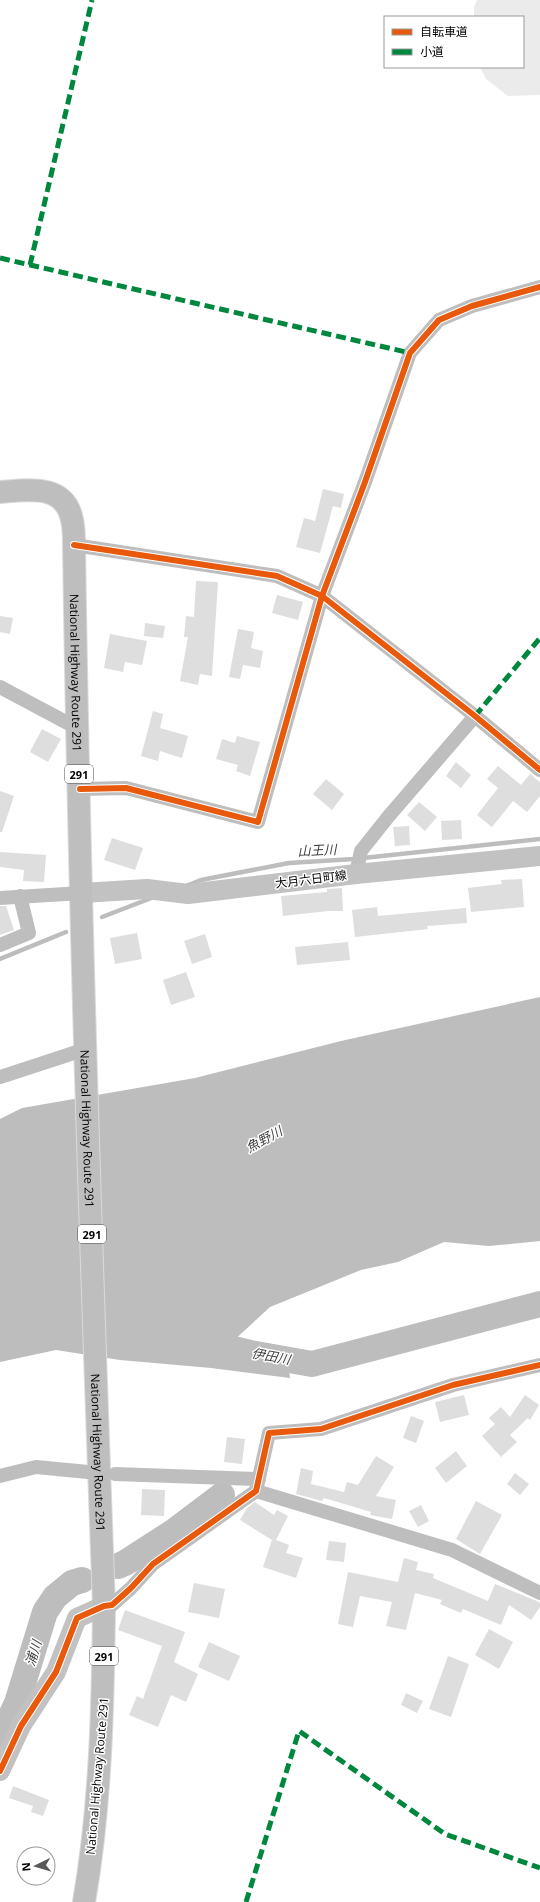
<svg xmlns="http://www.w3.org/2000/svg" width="540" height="1902" viewBox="0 0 540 1902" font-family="'Open Sans','Noto Sans JP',sans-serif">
<rect width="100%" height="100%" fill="#fff"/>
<!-- green -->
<polygon fill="#ebebeb" points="477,0 540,0 540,95 508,96 486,79 480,67 523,67 523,17 474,17 474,7"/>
<!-- water -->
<polygon fill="#bdbdbd" points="540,997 540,1241 489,1246 444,1242 398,1262 361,1270 270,1307 218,1355 289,1369 290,1378 211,1368 120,1360 56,1350 0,1362 0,1119 22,1108 195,1078 341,1041"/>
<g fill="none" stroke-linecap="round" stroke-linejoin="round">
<!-- stream -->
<g stroke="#bdbdbd" stroke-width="4.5">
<polyline points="186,886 201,880 289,863 354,859 540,839"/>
<polyline points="102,917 154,897"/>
<polyline points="0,959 66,932"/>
</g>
<!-- river -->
<g stroke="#bdbdbd" stroke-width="26">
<polyline points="192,1339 250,1353 312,1364 540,1304"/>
<polyline points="118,1566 125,1563 173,1532 222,1495"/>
<polyline points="0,1739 17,1703 45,1612 55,1597 72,1583 82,1580"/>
</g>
</g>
<!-- building -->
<g fill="#dedede">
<polygon points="323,489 344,494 341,508 333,506 320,553 296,547 304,518 315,521"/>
<polygon points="196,581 218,582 212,676 200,674 198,685 180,681 188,637 184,637 186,616 194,617"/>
<polygon points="277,595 303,602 298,620 272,613"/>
<polygon points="0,616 13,618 10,634 0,632"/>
<polygon points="145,623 165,626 163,638 144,636"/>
<polygon points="238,629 254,632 251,648 263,651 260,668 243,665 240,679 229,677"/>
<polygon points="110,634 147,641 142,665 125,662 123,672 104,668"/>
<polygon points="153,711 163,714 160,728 188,736 182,758 160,751 158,761 141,756"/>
<polygon points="42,729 61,739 48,762 30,752"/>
<polygon points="237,736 260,742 250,776 236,771 238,765 216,759 222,739 235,743"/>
<polygon points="456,762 471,775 461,788 446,776"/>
<polygon points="498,766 521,785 530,774 540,782 540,796 527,812 513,801 492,827 477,815 498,788 487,779"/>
<polygon points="326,779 344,794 332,810 313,794"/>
<polygon points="0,791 14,796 2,832 0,832"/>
<polygon points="419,802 437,817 425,831 407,815"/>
<polygon points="461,820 462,839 442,840 441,821"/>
<polygon points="409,826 410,845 395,846 393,827"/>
<polygon points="112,838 143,848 135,870 104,860"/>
<polygon points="0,852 46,855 44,882 23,881 24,870 0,867"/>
<polygon points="522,879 524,907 471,912 468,888 502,884 501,880"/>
<polygon points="342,888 343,911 328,911 283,916 281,896 327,892 327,889"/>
<polygon points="0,906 6,906 14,930 0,935"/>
<polygon points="377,907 378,916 466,908 467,923 427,926 428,929 355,937 352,910"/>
<polygon points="137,933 142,959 115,964 110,938"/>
<polygon points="205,934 212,957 192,964 184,941"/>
<polygon points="348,942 350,960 297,965 295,947"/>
<polygon points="186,972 195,997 171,1005 163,980"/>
<polygon points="464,1395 469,1415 440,1422 435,1402"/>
<polygon points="525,1395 539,1405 530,1420 528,1418 510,1435 517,1442 501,1457 482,1436 495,1424 489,1418 501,1407 510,1417"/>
<polygon points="411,1416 424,1421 416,1443 403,1438"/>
<polygon points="227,1437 245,1439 242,1464 224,1462"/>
<polygon points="456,1451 467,1466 446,1483 435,1468"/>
<polygon points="376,1456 394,1467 376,1496 396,1500 392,1519 370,1515 371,1512 324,1498 322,1501 296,1494 301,1468 313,1471 311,1484 344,1492 347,1482 358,1485"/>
<polygon points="515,1473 529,1484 520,1495 507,1484"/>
<polygon points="142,1489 165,1490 164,1516 141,1515"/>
<polygon points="476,1501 502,1515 480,1554 456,1539"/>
<polygon points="255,1502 274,1515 277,1510 288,1516 276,1540 289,1545 286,1553 303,1558 296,1578 263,1567 272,1540 240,1520 247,1508"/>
<polygon points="421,1505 429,1521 418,1527 409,1511"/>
<polygon points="329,1541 346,1543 344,1562 326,1560"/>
<polygon points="404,1558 418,1562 416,1570 434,1574 433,1578 488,1601 495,1584 537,1601 540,1603 540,1607 531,1620 509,1605 501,1625 463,1609 461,1613 440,1604 442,1600 415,1593 406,1630 386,1626 392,1602 360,1596 353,1627 338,1624 348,1572 398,1582"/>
<polygon points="194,1583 225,1589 219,1618 188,1612"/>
<polygon points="125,1610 185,1632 174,1662 198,1674 186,1702 171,1695 158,1727 129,1715 137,1696 143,1699 162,1646 118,1630"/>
<polygon points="489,1629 513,1642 499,1669 475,1655"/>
<polygon points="209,1642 240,1656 229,1681 198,1667"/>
<polygon points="448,1656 469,1664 451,1717 429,1709"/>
<polygon points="406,1693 423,1701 417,1713 401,1705"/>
<polygon points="13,1786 49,1800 43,1816 31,1812 33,1806 9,1798"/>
</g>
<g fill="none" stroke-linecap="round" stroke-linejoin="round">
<defs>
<g id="highway">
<path id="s1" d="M0,492C28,490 65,483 72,520C74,528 74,537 74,545C79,899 91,1252 104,1606C103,1704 101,1804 84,1902"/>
</g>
</defs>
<!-- highway casing -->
<use href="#highway" stroke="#dbdbdb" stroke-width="24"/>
<!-- street -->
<g stroke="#bebebe" stroke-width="14">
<polyline points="74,545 277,576 322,596 475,716 540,770"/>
<polyline points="0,687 77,728"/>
<polyline points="80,789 126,788 258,822 322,596 365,482 410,353 439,320 472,306 540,287"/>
<polyline points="356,874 361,851 388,817 475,716"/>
<polyline points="0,898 82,893"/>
<polyline points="0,945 29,933 20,896"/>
<polyline points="0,1077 86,1049"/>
<polyline points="115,1474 259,1479"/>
<polyline points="0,1476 36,1467 88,1472"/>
<polyline points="256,1491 452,1550 540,1593"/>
<polyline points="104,1606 112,1605 131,1588 153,1564 256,1491 269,1433 321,1429 453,1385 540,1365"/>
</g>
<!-- secondary -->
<g stroke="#c2c2c2" stroke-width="20">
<polyline points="82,893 147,889 188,894 356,874 540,856"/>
<polyline points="0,1771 21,1726 56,1672 77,1618 104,1606"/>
</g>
<!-- highway -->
<use href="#highway" stroke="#bebebe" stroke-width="22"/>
<!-- quiet -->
<g stroke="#00873e" stroke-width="5" stroke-dasharray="10 5" stroke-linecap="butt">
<polyline points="0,258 410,353"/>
<polyline points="30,265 92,0"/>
<polyline points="475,716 540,638"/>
<polyline points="246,1902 299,1731 445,1834 540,1868"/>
</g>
<defs>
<g id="cycleway">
<polyline points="74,545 277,576 322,596 475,716 540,770"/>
<polyline points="80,789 126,788 258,822 322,596 365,482 410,353 439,320 472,306 540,287"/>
<polyline points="0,1771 21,1726 56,1672 77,1618 104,1606 112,1605 131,1588 153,1564 256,1491 269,1433 321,1429 453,1385 540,1365"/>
</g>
</defs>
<!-- cycleway casing -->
<use href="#cycleway" stroke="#fff" stroke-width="8"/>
<!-- cycleway -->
<use href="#cycleway" stroke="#e8590c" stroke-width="6"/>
</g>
<g text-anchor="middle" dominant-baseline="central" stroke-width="3" stroke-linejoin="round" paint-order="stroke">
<!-- shield labels -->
<g fill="#fff" stroke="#4c4c4c" stroke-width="1">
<rect x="65" y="765" width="28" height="18" rx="3"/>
<rect x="78" y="1225" width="28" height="18" rx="3"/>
<rect x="90" y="1647" width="28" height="18" rx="3"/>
</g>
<g font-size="11" font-weight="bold" fill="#000">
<text x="79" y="774">291</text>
<text x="92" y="1234">291</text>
<text x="104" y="1656">291</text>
</g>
<!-- street labels -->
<g font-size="12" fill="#000" stroke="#fff">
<text stroke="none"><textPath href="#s1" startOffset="240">National Highway Route 291</textPath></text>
<text transform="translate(311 879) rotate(-7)">大月六日町線</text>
<text stroke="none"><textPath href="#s1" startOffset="696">National Highway Route 291</textPath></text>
<text stroke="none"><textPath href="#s1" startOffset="1020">National Highway Route 291</textPath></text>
<text transform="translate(97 1776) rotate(-85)">National Highway Route 291</text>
</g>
<!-- water labels -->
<g font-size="13" font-style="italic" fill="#424242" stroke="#fff">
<text transform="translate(317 850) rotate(-3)">山王川</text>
<text transform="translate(264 1139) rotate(-29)">魚野川</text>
<text transform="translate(271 1356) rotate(10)">伊田川</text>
<text transform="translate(33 1653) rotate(-73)">浦川</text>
</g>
</g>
<!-- legend -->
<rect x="384" y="16" width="140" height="52" fill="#ffffff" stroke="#999999"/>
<rect x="392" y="29" width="20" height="6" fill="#e8590c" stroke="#999999"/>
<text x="420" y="36" font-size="12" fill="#000000">自転車道</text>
<rect x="392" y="49" width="20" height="6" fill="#00873e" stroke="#999999"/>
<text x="420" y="56" font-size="12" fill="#000000">小道</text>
<!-- north arrow -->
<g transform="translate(36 1866) rotate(265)"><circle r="19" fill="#ffffff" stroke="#999999"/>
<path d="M0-3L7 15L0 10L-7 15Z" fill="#595959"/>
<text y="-6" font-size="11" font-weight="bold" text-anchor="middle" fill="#000000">N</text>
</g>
</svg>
